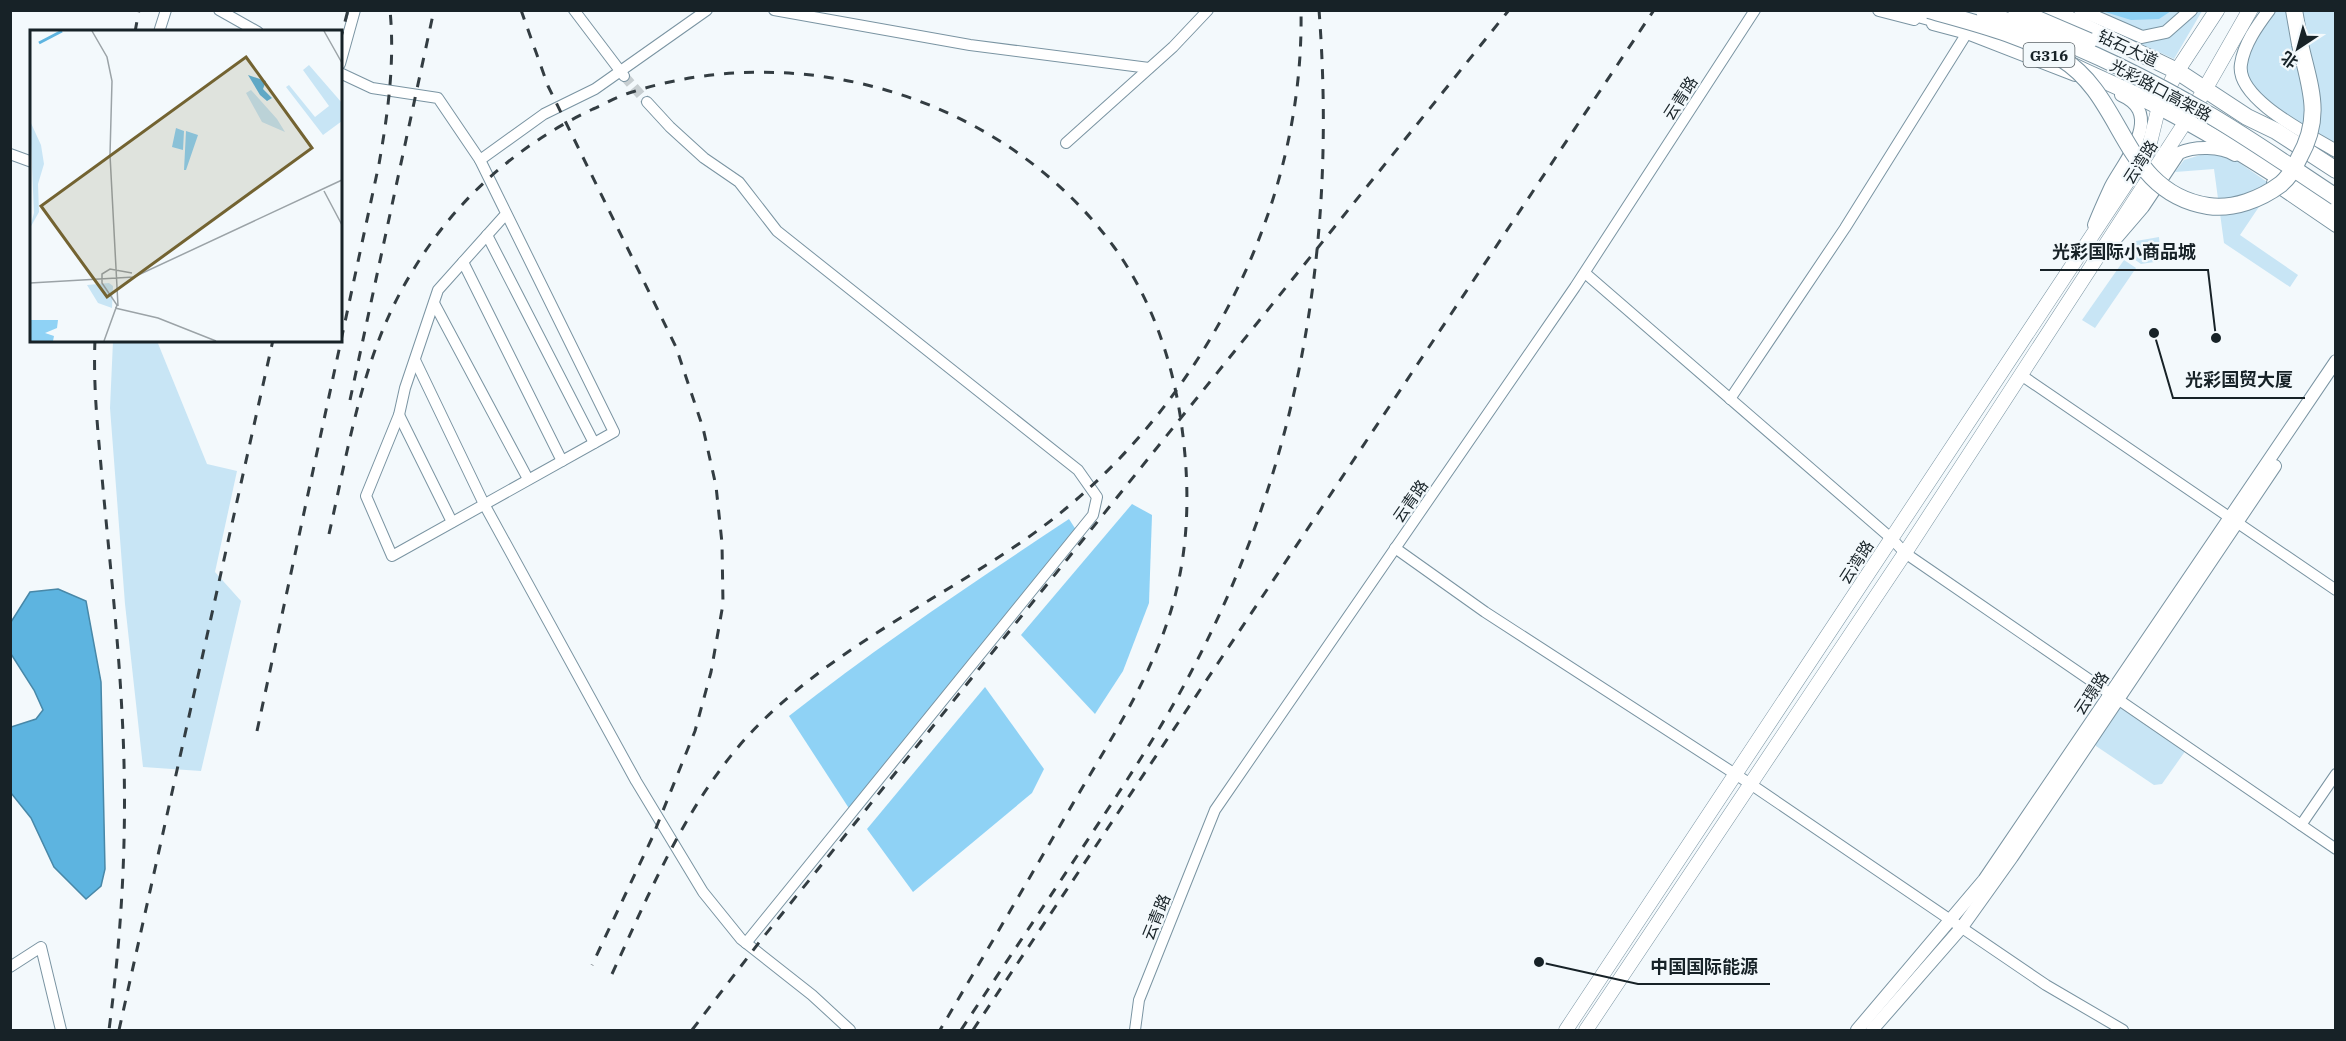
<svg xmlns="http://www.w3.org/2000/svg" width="2346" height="1041" viewBox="0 0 2346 1041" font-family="'IBM Plex Serif','Noto Sans SC',serif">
<rect width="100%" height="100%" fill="#f3f9fc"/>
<!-- green -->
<g fill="#c8e5f5">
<polygon points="2069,11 2202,11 2174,59"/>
<path d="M2276,11H2335V145L2261,98C2226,66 2256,40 2276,11Z"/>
<polygon points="2207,153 2228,155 2273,186 2240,235 2298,275 2290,287 2224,243 2214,169 2175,172 2184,160"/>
<polygon points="2159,237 2161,261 2141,264 2127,254 2136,241"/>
<polygon points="2124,260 2136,268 2095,328 2082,320"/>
<polygon points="113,341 157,341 207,464 237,471 215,572 241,601 201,771 143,767 125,604 110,408"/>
<polygon points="2119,704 2186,750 2162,784 2154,785 2096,746 2095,740"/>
</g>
<!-- forest -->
<g fill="#8fd2f5">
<polygon points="2102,11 2171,11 2159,19 2131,20"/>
<polygon points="1132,504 1152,515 1149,603 1123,671 1095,714 1021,635"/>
<path d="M1069,519L1078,533L852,813L789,716C879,645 974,582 1069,519Z"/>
<polygon points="985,687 1044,769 1032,793 913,892 867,829"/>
</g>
<!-- water -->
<polygon fill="#5db4e0" stroke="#4888a8" stroke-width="1.5" points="58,589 86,601 101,682 105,869 101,886 86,899 54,867 31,818 11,793 11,727 36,719 43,710 34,690 11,654 11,622 30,592"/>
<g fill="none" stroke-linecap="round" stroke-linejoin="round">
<!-- minor-tunnel -->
<polyline stroke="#c7ced1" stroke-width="10" stroke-dasharray="10 5" stroke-linecap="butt" points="624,76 647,102"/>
<defs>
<g id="minor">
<polyline points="219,10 258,32"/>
<polyline points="574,10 624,76"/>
<polyline points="774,10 970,45 1149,68"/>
<polyline points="159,32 166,10"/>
<polyline points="340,64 355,10"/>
<polyline points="340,73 372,88 438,98 480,160 544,114 595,89 707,10"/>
<polyline points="647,102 670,127 704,158 739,182 777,231 1078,470 1097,497 1093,515 746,943"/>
<polyline points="1066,143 1173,47 1208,10"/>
<polyline points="10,154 32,162"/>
<polyline points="480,160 614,432 392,556 366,496 399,415 405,388 438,290 506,214"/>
<polyline points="487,235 594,443"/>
<polyline points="463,262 562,461"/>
<polyline points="1585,273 1892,539 1905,553 2336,849"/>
<polyline points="434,303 528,479"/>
<polyline points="415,360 484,504 636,781 703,892 741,939 812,995 850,1030"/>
<polyline points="2021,375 2336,590"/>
<polyline points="1730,399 1845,228 1967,33"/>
<polyline points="399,415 452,522"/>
<polyline points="1395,548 1485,612 1749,783 2046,985 2123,1030"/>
<polyline points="2301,825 2336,774"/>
<polyline points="10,967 41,947 61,1030"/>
<polyline points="1135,1030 1139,1000 1215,810 1575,287 1755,10"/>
</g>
<g id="tertiary">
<polyline points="1879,10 1914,19"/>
<polyline points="2080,10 2142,37 2166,32 2191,10"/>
<path d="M2269,10C2257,26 2244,44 2241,64C2235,99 2310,135 2336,151"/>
<polyline points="1933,24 1967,33 2075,75"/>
<polyline points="2273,183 2336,226"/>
<path d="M2094,225C2099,212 2105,199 2111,186C2125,160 2165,114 2121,95"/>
<path d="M2113,242L2143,207L2179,153C2194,146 2221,146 2235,155"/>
<polyline points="1857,1030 1984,880 2336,361"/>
<polyline points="1872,1030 1962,927 2012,857 2275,466"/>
</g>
<g id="secondary">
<polyline points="1566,1030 2148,151 2159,106"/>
<polyline points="1586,1030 1905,553 2186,121"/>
</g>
<g id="primary">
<polyline points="2162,100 2177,71 2217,10"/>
<polyline points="2189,117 2250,10"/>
</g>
<g id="trunk">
<polyline points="1904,10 1944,21"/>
<polyline points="2050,10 2177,71 2247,117 2276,131 2336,170"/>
<polyline points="2294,10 2300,44"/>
<path d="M2073,66C2102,80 2132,92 2160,107C2221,139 2279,176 2336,215"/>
</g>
</defs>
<!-- minor casing -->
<use href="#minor" stroke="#7a94a2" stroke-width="12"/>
<!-- tertiary casing -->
<use href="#tertiary" stroke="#7a94a2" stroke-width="14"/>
<!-- secondary casing -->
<use href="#secondary" stroke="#7a94a2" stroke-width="15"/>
<!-- primary casing -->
<use href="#primary" stroke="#7a94a2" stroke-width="16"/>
<!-- trunk casing -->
<use href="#trunk" stroke="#7a94a2" stroke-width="18"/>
<!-- minor -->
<use href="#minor" stroke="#fff" stroke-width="10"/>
<!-- tertiary -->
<use href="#tertiary" stroke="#fff" stroke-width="12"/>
<!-- secondary -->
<use href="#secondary" stroke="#fff" stroke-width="14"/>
<!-- primary -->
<use href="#primary" stroke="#fff" stroke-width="15"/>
<!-- trunk -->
<use href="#trunk" stroke="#fff" stroke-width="16"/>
<!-- rail -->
<g stroke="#333d42" stroke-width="3" stroke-dasharray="10 10" stroke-linecap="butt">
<polyline points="521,10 548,86 676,347 703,428 716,486 722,543 723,604 711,672 695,731 652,838 592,965"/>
<polyline points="135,32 139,10"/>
<polyline points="340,41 348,10"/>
<path d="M95,340C93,386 98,432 102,477C109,555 118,634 122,713C128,821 123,923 109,1030"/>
<polyline points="350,400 434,10"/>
<path d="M329,534C349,446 363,351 412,272C455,200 517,145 593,109C605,104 616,97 629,93C803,36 1006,99 1114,247C1151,298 1172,359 1181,421C1189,476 1190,533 1177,588C1159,666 1115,732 1075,800C1030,877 985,954 940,1030"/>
<path d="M257,731L379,164C388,113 395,62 390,10"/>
<path d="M612,974C650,892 685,806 746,738C821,656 923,608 1014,547C1188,432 1305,220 1301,10"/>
<polyline points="119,1030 273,340"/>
<polyline points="692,1030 761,940 1509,10"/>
<path d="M961,1030C1001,970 1041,910 1081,850C1119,792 1158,735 1190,674C1300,467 1337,243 1319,10"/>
<polyline points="973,1030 1654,10"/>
</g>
<defs>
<g id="trunk-bridge">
<path d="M1929,10C1974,23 2022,34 2062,59C2125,98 2122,192 2208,206C2233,210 2261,199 2281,184C2288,178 2295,167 2299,158C2323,116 2310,88 2300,44"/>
<polyline points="2016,10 2089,41"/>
<path d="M1985,14C2064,37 2142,75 2213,117C2255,142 2295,170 2336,197"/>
</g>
</defs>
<!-- trunk-bridge casing -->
<use href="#trunk-bridge" stroke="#7a94a2" stroke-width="18" stroke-linecap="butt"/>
<!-- trunk-bridge -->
<use href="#trunk-bridge" stroke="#fff" stroke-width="16"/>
</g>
<g text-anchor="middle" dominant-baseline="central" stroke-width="4.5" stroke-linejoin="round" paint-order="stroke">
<!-- shield labels -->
<rect fill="#f3f9fc" stroke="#596267" stroke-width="1.5" x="2023.5" y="43" width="51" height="24" rx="4.5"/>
<g font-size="15" font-weight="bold" fill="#172227">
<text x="2049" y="55">G316</text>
</g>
<!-- street labels -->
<g font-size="16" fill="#172227" stroke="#f3f9fc">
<text transform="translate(2128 48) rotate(25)">钻石大道</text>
<text transform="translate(2161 90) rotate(28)">光彩路口高架路</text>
<text transform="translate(1680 98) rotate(-57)">云青路</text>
<text transform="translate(2140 162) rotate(-57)">云湾路</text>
<text transform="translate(1410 501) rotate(-55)">云青路</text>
<text transform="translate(1856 562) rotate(-57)">云湾路</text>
<text transform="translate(2091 693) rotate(-56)">云璟路</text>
<text transform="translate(1156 917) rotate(-68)">云青路</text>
</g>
</g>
<!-- overview -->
<g transform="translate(30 30)">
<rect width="312" height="312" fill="#f3f9fc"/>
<path d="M279,35L312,73V91L293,105L256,57L259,55L285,87L299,76L273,40ZM221,60L247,89L255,102L232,92L216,63ZM0,91L11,115L14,134L8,154L9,182L0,198L4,183ZM79,253L83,256L82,278L68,273L57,255Z" fill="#c8e5f5"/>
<path d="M146,98L154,101L153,120L142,117ZM156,101L168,105L156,140H154ZM1,290H28L27,298L15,303L24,306L23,311H0Z" fill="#8fd2f5"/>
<path d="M218,45L236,51L233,59L242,68L237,71L230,65Z" fill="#5db4e0"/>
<path fill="none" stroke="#5db4e0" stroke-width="3" d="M9,13L32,1"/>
<path fill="none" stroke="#9ba3a7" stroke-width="1.5" d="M62,1L77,27L82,51L80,125L88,276M294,1L312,33M294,161L312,195M0,253L104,247L312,150M85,278L128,288L186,311M74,311L87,275L72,253V244L80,239L102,243"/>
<path fill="#736331" fill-opacity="0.15" stroke="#736331" stroke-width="3" d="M216,27L282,118L77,267L11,176Z"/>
<rect width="312" height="312" fill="none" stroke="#172227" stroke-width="3"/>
</g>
<!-- callouts -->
<path fill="none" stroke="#172227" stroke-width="2" d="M2216 338L2208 270H2040M2154 333L2173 398H2305M1539 962L1638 984H1770"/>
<g fill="#172227" stroke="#f3f9fc" stroke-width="2">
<circle cx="2216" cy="338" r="6"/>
<circle cx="2154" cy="333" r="6"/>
<circle cx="1539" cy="962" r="6"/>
</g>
<g font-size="18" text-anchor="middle" font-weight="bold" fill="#172227" stroke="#f3f9fc" stroke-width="4.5" stroke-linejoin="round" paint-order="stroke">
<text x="2124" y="258">光彩国际小商品城</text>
<text x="2239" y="386">光彩国贸大厦</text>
<text x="1704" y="973">中国国际能源</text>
</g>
<!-- border -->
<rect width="2346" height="1041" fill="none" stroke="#172227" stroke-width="24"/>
<!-- north arrow -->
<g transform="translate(2298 48) rotate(216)" stroke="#f3f9fc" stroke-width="4.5" paint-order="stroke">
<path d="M0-4.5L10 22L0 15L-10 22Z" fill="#172227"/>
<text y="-9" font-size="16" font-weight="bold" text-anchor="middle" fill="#172227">北</text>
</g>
</svg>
